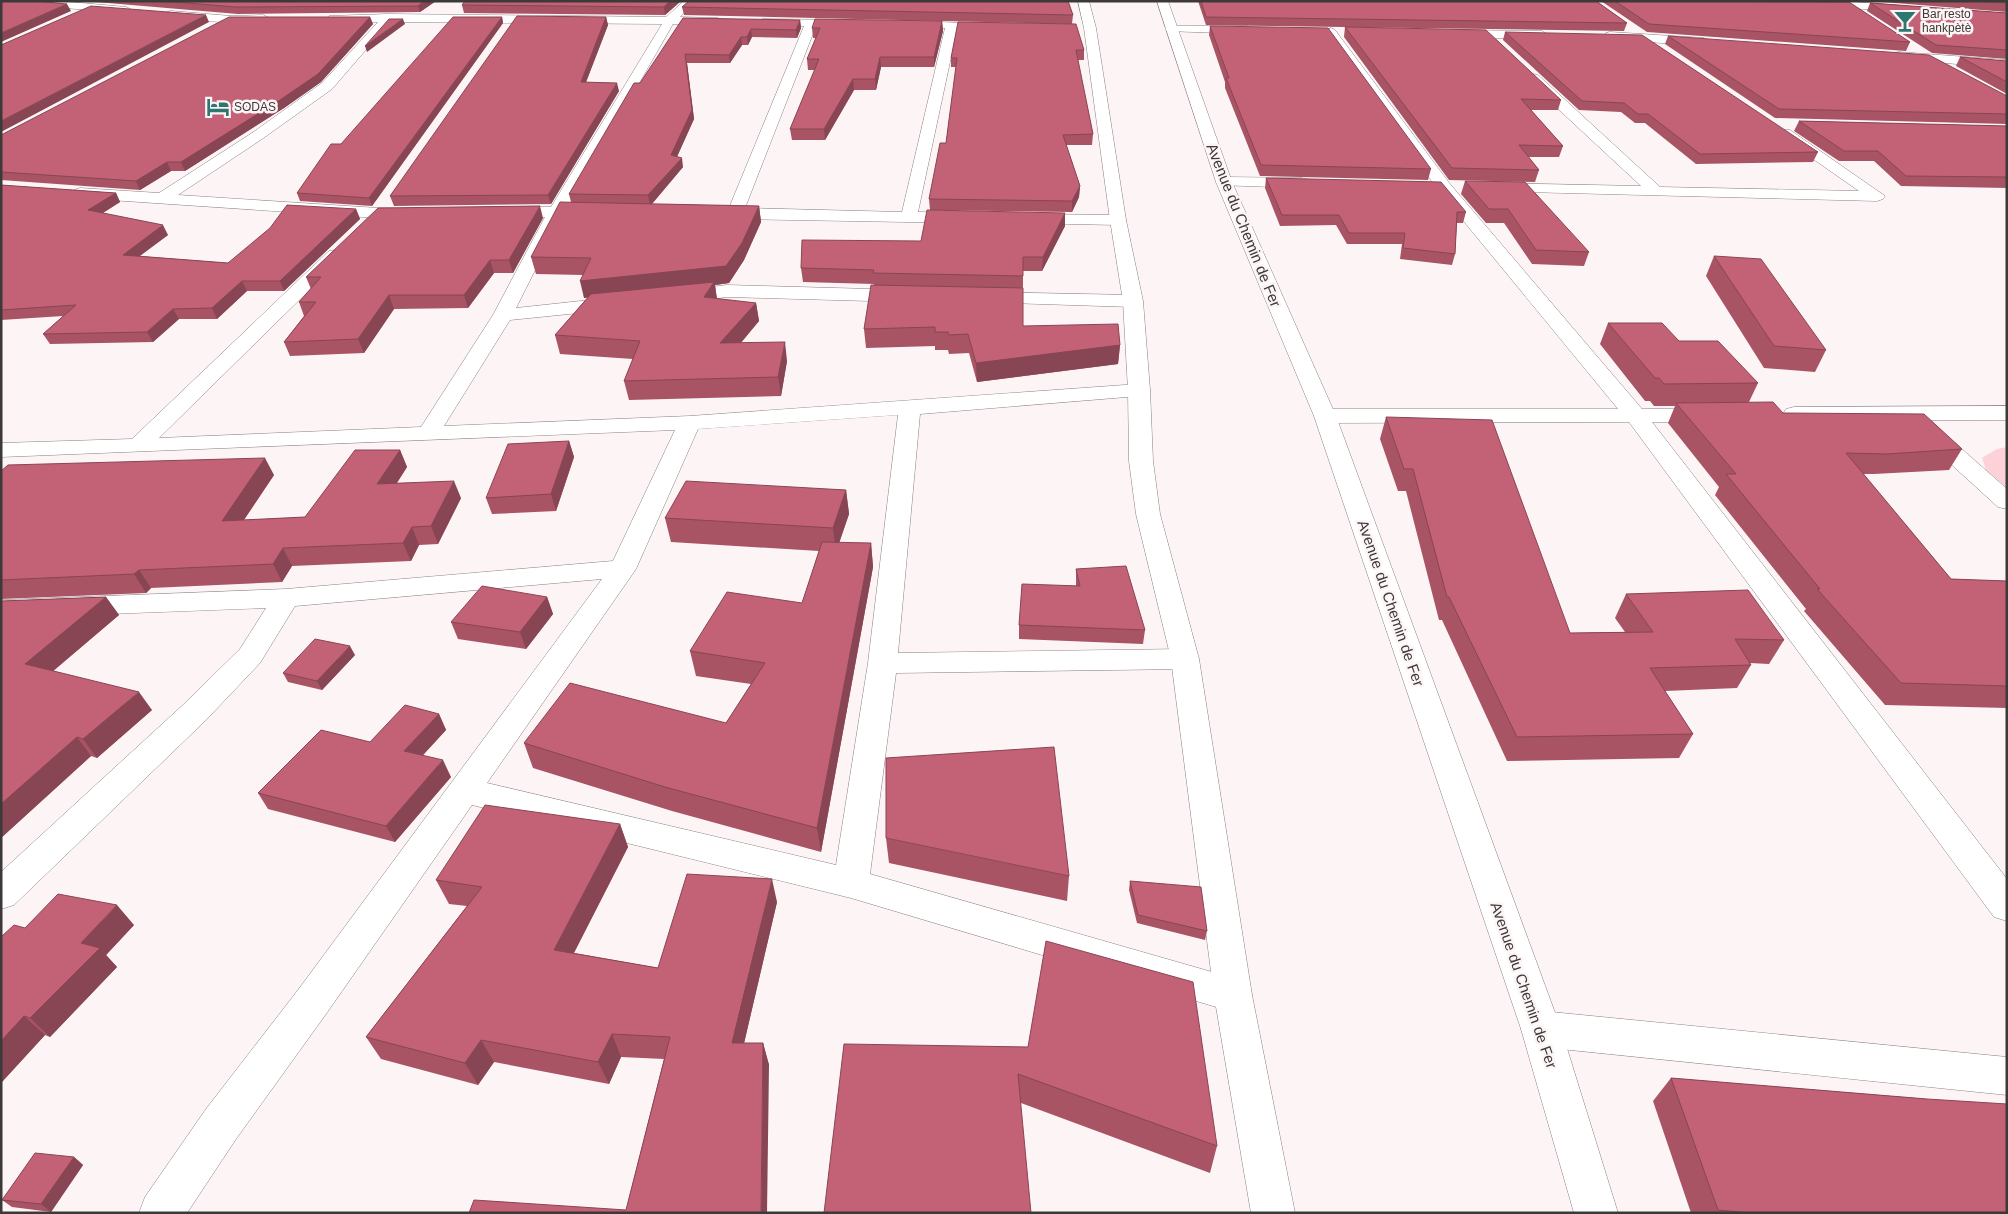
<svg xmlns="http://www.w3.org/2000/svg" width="2008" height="1214" viewBox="0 0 2008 1214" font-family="Helvetica,sans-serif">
<rect width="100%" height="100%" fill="#fdf4f5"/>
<!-- green -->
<polygon fill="#fcd2d8" points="2007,447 2007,488 1986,470 1982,458 1997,449"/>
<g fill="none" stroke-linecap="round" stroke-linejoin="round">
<defs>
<g id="street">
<polygon points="10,1 59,1 126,7 132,10 126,13 15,4"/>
<path d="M684,1H696L680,17L718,18L724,21L718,24H673L568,207L597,208L599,212L597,216L562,217L516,308L618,297L625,299L628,303L625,307L618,309L510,320L444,426L690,416L1139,384L1147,385L1150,390L1147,395L1139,396L920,414L898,653L1185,649L1195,652L1199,659L1195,666L1185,669L896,673L870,874L1233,978L1246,983L1252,995L1246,1007L1233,1012L851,898L472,805L326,1014L236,1139L187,1213H139L145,1197L206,1109L298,990L602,579L295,606L260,663L206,720L14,905L1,909V872L184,704L240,649L266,608L1,618V600L286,589L613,561L675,430L1,457V443L132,439L329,251L335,250L341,251L344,255L341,259L159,438L421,427L493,315L545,217H504L498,216L496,212L498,208L504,207H551L662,24L390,22L332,89L262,139L178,195L378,208L417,209L419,213L417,217L378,218L80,198L74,196L72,193L74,190L80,188L159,193L252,133L322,83L378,22L333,21L327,18L329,16L388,14L666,17ZM898,415L868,663L836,865L487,783L636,569L698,429Z"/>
<path d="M171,11L231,16L263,15L269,18C260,27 182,20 167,16L165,14L167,12Z"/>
<polygon points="763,19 850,20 856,23 850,26 816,26 745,208 902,212 945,28 906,27 900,24 906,21 999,24 1001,26 999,28 995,29 957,29 918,212 964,213 970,214 972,218 970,222 964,223 735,219 718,217 716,213 718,209 729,208 804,26 759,24 757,22"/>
<polygon points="1171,26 1247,26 1253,30 1247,34 1167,31 1165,29 1167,27"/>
<polygon points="1331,28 1335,30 1450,184 1642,409 1708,408 1716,410 1719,415 1716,420 1708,422 1652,422 2007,879 2007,921 1994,917 1629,422 1325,423 1317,421 1314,416 1317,411 1325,409 1618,409 1438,190 1325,32"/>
<polygon points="1452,30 1542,31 1548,35 1542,39 1448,37 1446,34"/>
<polygon points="1610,32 1704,38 1710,42 1704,46 1606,39 1604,36 1606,33"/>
<polygon points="1899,52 2007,60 2007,68 1895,59 1893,56 1895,53"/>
<polygon points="1533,74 1538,75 1660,187 1859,191 1780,136 1778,133 1780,130 1790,130 1885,196 1883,199 1877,201 1487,191 1485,188 1487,185 1493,183 1641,186 1528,81 1527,78 1528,75"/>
<polygon points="1224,177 1302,178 1308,180 1310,183 1308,186 1302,188 1218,185 1216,182 1218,179"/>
<polygon points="1027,214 1118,215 1124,216 1126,220 1124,224 1118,225 1021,223 1019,219 1021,215"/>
<polygon points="727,285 907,290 914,292 916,296 914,300 907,302 727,297 678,303 671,301 669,297 671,293 678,291"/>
<polygon points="985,292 1133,295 1140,297 1143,301 1140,305 1133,307 978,302 975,298 978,294"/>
<polygon points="2007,406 2007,420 1794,421 1786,419 1783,414 1786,409 1794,407"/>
<polygon points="1929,425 1937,427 2007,489 2007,509 1998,507 1921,437 1918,432 1921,427"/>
<polygon points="1541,1011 2007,1057 2007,1095 1541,1047 1527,1042 1521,1029 1527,1016"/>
</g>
<g id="secondary">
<polygon points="1078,1 1089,1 1096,28 1126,220 1143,301 1150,390 1153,461 1160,514 1199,659 1252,995 1295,1213 1251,1213 1214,995 1171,659 1136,514 1129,461 1128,390 1123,301 1110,220 1084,28"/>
<polygon points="1157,1 1168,1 1232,182 1336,416 1561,1029 1618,1213 1574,1213 1521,1029 1314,416 1216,182"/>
<polygon points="1786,1 1842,1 1907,6 1913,9 1907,12 1791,4"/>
</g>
</defs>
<!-- street casing -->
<use href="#street" stroke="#898081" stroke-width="1"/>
<!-- secondary casing -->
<use href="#secondary" stroke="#898081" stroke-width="1"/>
<!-- street -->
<use href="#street" fill="#fff" fill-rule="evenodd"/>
<!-- secondary -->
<use href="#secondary" fill="#fff" fill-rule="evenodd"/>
</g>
<!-- wall -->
<g fill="#a85465">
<polygon points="84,1 436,1 420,12 238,14"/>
<polygon points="465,1 681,1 665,15 464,13 462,5"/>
<polygon points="689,1 1074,1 1068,1 1073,15 1072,24 1084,50 1084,60 1077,60 1093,134 1092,145 1066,145 1080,186 1079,197 1072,212 930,210 929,199 946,143 956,67 951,67 951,58 1069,24 684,15 682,7"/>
<polygon points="1198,1 1596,1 1627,23 1624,31 1206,25"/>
<polygon points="1601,1 1841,1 1910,42 1906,51 1647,32"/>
<polygon points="1870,1 2007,1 2007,12"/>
<polygon points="1870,3 2007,13 2007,59 1932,53 1867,11"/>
<polygon points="370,17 373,24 321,82 284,108 185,171 171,171 140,190 1,180 1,135"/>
<polygon points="502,17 503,23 372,206 300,201 297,193 341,144"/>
<polygon points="606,17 608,25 586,82 619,91 551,204 394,206 390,196"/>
<polygon points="683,18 800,20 801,28 797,38 752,37 748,45 742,45 730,63 687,63 694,119 677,157 683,167 652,204 759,206 761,222 744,260 729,283 715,285 717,299 756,303 759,321 741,343 787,361 781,396 629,400 624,381 633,359 560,354 555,335 588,297 584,298 583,275 536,274 531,257 571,202 569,194"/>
<polygon points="942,21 943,31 934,67 881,67 876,90 854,90 825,140 792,140 790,129 815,70 808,70 807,59 816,38 813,38 812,28"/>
<polygon points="1210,26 1431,169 1428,180 1260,176 1225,88 1225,82 1209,35"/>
<polygon points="1345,27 1561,100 1558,110 1531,110 1563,146 1559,157 1528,157 1539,170 1535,182 1449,180 1344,37"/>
<polygon points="1505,32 1818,152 1813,162 1696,164 1645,123 1635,123 1621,112 1579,110 1503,40"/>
<polygon points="1668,36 2007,96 2007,124 1775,118 1665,44"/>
<polygon points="1960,57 2007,61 2007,94 1956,66"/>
<polygon points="1799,121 2007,126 2007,188 1901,186 1874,161 1839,161 1794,131"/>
<polygon points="1266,178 1466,212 1463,223 1457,223 1455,254 1452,265 1400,259 1402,244 1347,244 1336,225 1280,226 1265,188"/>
<polygon points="1465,181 1589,252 1584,266 1532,264 1504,223 1486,223 1461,194"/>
<polygon points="1,185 116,193 120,202 103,213 168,235 139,256 228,263 356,209 360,219 284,291 247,291 217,319 179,319 153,342 50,344 43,334 63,316 1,320"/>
<polygon points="1065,213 1065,226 1042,271 1023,271 1023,326 1120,345 1118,364 977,382 969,353 949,354 948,350 935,350 935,346 866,348 864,329 874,284 803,282 801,268 921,241"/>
<polygon points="543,218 513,273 494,273 468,308 394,309 364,353 290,356 284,342 304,316 299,302 311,289 306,277"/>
<polygon points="1714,256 1826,350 1815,372 1764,368 1706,276"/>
<polygon points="1608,323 1679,341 1758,383 1749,402 1783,413 1962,449 1949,470 1874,474 1863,474 1951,579 2007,581 2007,708 1885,705 1804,611 1806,609 1715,495 1719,487 1668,423 1675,406 1654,406 1650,401 1645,401 1600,344"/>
<polygon points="1386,417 1570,633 1625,632 1615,618 1626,594 1784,640 1769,664 1750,663 1751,665 1737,688 1665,691 1693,734 1679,758 1507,761 1442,620 1439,620 1406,491 1398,491 1380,439"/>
<polygon points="569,441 574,457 556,511 492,514 486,498"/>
<polygon points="400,450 407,467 397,483 461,498 438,544 419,545 411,561 292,566 282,582 151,588 146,593 1,599 1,471 274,475 244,520 305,517"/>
<polygon points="846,490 849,514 839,543 871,543 873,567 821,852 672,811 533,768 524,743 726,723 751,684 696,676 690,651 802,603 819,551 671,542 665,518"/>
<polygon points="1076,569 1145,630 1143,644 1019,639 1019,625 1076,586"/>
<polygon points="106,597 119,615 53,671 152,710 97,758 91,756 1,838 1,601"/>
<polygon points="547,597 553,614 526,649 458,639 451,622"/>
<polygon points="355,655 322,690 288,682 283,673"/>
<polygon points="439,714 446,730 423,755 451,777 395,842 268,809 258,793 370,742"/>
<polygon points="620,824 628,847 574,953 658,968 777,902 744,1043 763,1043 769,1065 626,1210 664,1059 621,1057 609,1084 494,1062 478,1085 381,1059 366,1037 467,906 449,904 436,880"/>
<polygon points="886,838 1069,876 1067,901 889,863"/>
<polygon points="1130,881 1207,931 1205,940 1137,923 1129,890"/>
<polygon points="134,925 106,955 117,967 50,1037 45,1035 1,1083 1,937 25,928"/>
<polygon points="1028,1047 1217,1146 1210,1173 1021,1103 824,1213"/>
<polygon points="1671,1078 1927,1099 2007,1213 1691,1213 1653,1101"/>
<polygon points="74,1157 83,1165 51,1212 12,1207 2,1200"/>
</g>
<!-- shaded-wall -->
<g fill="#884553">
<polygon points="424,1 436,1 420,12 418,6"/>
<polygon points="670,1 681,1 665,15 664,7"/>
<polygon points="67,4 71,11 1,42 1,33"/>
<polygon points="206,15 209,22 1,132 1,121"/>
<polygon points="370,17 373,24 321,82 284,108 185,171 181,162"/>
<polygon points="502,17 503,23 372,206 369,198"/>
<polygon points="606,17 608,25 583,90 581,82"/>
<polygon points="403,19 405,24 367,52 365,46"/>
<polygon points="800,20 801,28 797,38 796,30"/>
<polygon points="942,21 943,31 934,67 934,57"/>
<polygon points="751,29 752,37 748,45 747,37"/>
<polygon points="741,37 742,45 730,63 729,55"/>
<polygon points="880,57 881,67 876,90 875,79"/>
<polygon points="687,63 694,119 673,165 671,155"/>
<polygon points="853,79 854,90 825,140 824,129"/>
<polygon points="617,83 619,91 551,204 548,195"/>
<polygon points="682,158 683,167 650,206 648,195"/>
<polygon points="167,162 171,171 140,190 136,181"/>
<polygon points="1080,186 1079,197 1072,212 1072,201"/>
<polygon points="116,193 120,202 93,219 88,210"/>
<polygon points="540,206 543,218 513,273 509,260"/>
<polygon points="759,206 761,222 744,260 729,283 715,285 717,300 704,297 712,285 584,298 580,281"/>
<polygon points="356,209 360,219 284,291 280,281"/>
<polygon points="1065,213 1065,226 1042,271 1043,257"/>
<polygon points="163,225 168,235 128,265 123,255"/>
<polygon points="490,260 494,273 468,308 464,295"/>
<polygon points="242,281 247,291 217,319 212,308"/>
<polygon points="389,295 394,309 364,353 358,339"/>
<polygon points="756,303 759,321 724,362 720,343"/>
<polygon points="173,309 179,319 153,342 147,332"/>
<polygon points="785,342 787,361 781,396 778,377"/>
<polygon points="1120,345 1118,364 977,382 976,363"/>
<polygon points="569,441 574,457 556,511 551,494"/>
<polygon points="400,450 407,467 385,501 377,484"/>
<polygon points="265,458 274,475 231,539 222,521"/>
<polygon points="454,481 461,498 438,544 431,526"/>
<polygon points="846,490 849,514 836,552 833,528"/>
<polygon points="412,527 419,545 411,561 403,543"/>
<polygon points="871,543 873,567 821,852 817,828"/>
<polygon points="283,548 292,566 282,582 273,564"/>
<polygon points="139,570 151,588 146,593 134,574"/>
<polygon points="106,597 119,615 39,683 25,664"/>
<polygon points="547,597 553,614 526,649 520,632"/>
<polygon points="350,646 355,655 322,690 317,681"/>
<polygon points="139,692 152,710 97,758 83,739"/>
<polygon points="439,714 446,730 412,767 404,751"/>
<polygon points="77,737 91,756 1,838 1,804"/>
<polygon points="443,760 451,777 395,842 386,826"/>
<polygon points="620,824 628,847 564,972 554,950"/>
<polygon points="772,879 777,902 739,1065 732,1043"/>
<polygon points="117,905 134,925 106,955 117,967 50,1037 30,1018 81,943"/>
<polygon points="24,1016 45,1035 1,1083 1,1041"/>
<polygon points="612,1034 621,1057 609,1084 598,1062"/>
<polygon points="481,1040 494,1062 478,1085 465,1063"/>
<polygon points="763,1043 769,1065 767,1213 761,1213"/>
<polygon points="74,1157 83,1165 51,1212 41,1204"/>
</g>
<!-- building -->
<g fill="#c36276" stroke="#884553">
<polygon points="1,1 35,1 67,4 1,33"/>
<polygon points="163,1 424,1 418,6 236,7"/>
<polygon points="465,1 670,1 664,7 462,5"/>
<polygon points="689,1 1068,1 1073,15 682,7"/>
<polygon points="1201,1 1596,1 1627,23 1206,17"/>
<polygon points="1615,1 1849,2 1910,42 1649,24"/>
<polygon points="1978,1 2007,1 2007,3"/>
<polygon points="1870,3 2007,13 2007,50 1936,45"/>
<polygon points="91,6 206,15 1,121 1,45"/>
<polygon points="517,16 606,17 581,82 617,83 548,195 390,196"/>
<polygon points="229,17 370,17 318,74 280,100 181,162 167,162 136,181 1,172 1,135"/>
<polygon points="453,17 502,17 369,198 297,193 331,144 341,144"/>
<polygon points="683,18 800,20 796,30 751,29 747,37 741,37 729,55 685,54 692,110 671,155 682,158 648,195 569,194 634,83 640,83"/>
<polygon points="389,19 403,19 365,46"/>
<polygon points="815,19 942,21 934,57 880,57 875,79 853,79 824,129 790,129 819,59 807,59 820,28 812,28"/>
<polygon points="958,22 1076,24 1084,50 1076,50 1093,134 1063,135 1080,186 1072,201 929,199 940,143 946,143 957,58 951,58"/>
<polygon points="1210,26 1328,28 1431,169 1261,165 1226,78 1229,78"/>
<polygon points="1345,27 1486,30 1561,100 1521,99 1563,146 1519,145 1539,170 1452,168"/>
<polygon points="1505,32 1642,35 1818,152 1700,154 1648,114 1638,114 1624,103 1582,101"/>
<polygon points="1668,36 1929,55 2007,96 2007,114 1779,109"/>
<polygon points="1960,57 2007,61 2007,82"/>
<polygon points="1799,121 2007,126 2007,177 1906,176 1878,151 1844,151"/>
<polygon points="1266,178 1441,182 1466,212 1457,212 1455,254 1403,248 1405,233 1349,233 1339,215 1282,215"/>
<polygon points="1465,181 1525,182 1589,252 1536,250 1508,209 1489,209"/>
<polygon points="1,185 116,193 88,210 163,225 123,255 228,263 270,228 287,205 356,209 280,281 242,281 212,308 173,309 147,332 43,334 76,305 1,310"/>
<polygon points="560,202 759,206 742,243 726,266 580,281 591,258 531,257"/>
<polygon points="540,206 509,260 490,260 464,295 389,295 358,339 284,342 316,302 299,302 321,277 306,277 378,208"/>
<polygon points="927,210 1065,213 1043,257 1023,257 1023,276 873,273 874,270 801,268 802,240 921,241"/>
<polygon points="1714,256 1761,259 1826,350 1774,346"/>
<polygon points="714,282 704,297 756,303 720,343 785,342 778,377 624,381 640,341 555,335 591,294"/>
<polygon points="871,285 1023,288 1023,326 1118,324 1120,345 976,363 968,334 949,335 948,332 935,332 935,327 864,329"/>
<polygon points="1608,323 1662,323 1679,341 1718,341 1758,383 1664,384 1659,378 1655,378"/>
<polygon points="1773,402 1783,413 1924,414 1962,449 1886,454 1846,453 1951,579 2007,581 2007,686 1901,683 1817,589 1820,589 1726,474 1736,474 1676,403"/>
<polygon points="1386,417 1492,420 1570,633 1653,632 1626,594 1748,590 1784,640 1735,639 1751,665 1650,668 1693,734 1517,737 1449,597 1447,597 1413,469 1404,469"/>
<polygon points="569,441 551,494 486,498 508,444"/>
<polygon points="355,450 400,450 377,484 454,481 431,526 412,527 403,543 283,548 273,564 139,570 134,574 1,580 1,471 8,465 265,458 222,521 305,517"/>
<polygon points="686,481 846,490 833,528 665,518"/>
<polygon points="822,542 871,543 817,828 665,787 524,743 570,683 726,723 765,663 690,651 727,592 802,603"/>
<polygon points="1126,566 1145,630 1019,625 1022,584 1080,586 1076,569"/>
<polygon points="482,586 547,597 520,632 451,622"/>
<polygon points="106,597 25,664 139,692 83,739 77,737 1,804 1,601"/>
<polygon points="315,639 350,646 317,681 283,673"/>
<polygon points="405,705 439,714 404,751 443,760 386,826 258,793 321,730 370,742"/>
<polygon points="1054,747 1069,876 886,838 886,758"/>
<polygon points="485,805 620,824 554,950 658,968 687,874 772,879 732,1043 763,1043 761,1213 469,1213 474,1200 626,1210 670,1037 612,1034 598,1062 481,1040 465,1063 366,1037 482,887 436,880"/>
<polygon points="1130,881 1201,887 1207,931 1138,915"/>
<polygon points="58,894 117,905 81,943 100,948 30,1018 24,1016 1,1041 1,937 14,925 25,928"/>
<polygon points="1046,941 1193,982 1217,1146 1018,1074 1031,1213 824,1213 844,1044 1028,1047"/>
<polygon points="1671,1078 1927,1099 2007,1104 2007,1213 1751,1213 1718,1210"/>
<polygon points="35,1153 74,1157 41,1204 2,1200"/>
</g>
<!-- icons -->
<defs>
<symbol id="bar-bare" viewBox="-9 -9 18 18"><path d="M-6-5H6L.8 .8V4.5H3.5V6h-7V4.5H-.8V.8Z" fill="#2e7771" stroke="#fdf4f5" stroke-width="2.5" paint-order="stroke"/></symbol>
<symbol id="hotel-bare" viewBox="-9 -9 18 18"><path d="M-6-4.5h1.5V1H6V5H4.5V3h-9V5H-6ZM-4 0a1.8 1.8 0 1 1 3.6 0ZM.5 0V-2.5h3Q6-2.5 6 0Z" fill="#2e7771" stroke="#fdf4f5" stroke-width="2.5" paint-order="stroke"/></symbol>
</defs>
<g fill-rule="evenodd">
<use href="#bar-bare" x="1889" y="5" width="32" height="32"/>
<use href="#hotel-bare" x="202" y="91" width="32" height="32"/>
</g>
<g text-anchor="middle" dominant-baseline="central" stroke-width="5" stroke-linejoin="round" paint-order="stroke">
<!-- far-poi labels -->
<g font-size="12" fill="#3c3939" stroke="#fdf4f5" text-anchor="start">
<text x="1922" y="14">Bar resto<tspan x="1922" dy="14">hankpètè</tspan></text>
<text x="234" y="107">SODAS</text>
</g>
<!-- street labels -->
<g font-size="15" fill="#3c3939" stroke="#fdf4f5">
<text transform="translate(1244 225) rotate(68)">Avenue du Chemin de Fer</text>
<text transform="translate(1391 603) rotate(71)">Avenue du Chemin de Fer</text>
<text transform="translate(1524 985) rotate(71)">Avenue du Chemin de Fer</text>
</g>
</g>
<!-- border -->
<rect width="2008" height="1214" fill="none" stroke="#3c3939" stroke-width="5"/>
</svg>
